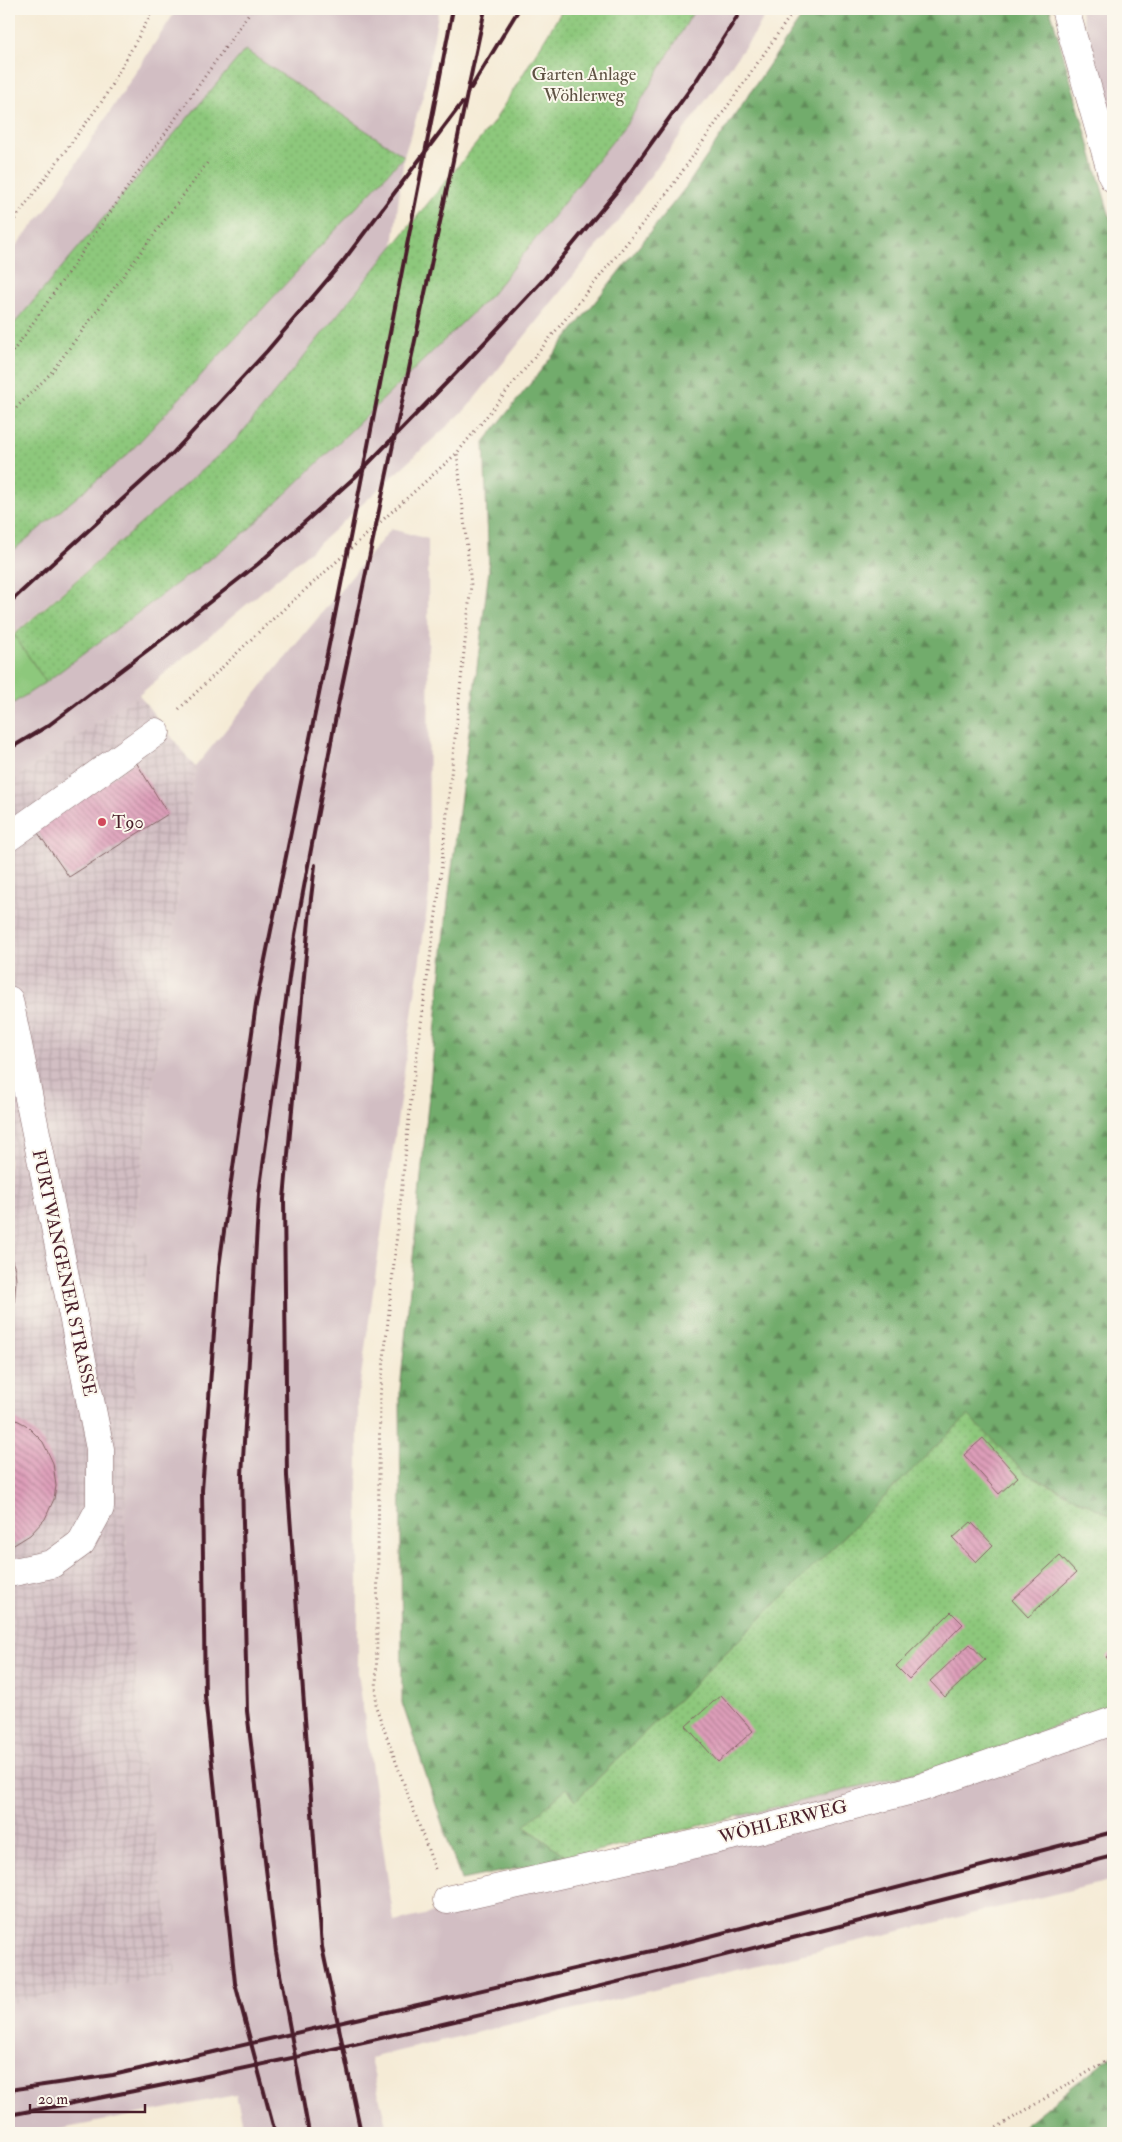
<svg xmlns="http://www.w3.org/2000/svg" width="1122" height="2142" viewBox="0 0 1122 2142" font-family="'IM FELL Double Pica',serif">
<defs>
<pattern id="industrial-grid" width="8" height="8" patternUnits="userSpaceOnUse" patternTransform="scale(1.25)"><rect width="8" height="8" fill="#d2bec3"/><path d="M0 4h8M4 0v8" fill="none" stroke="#b6a3a8"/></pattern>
<pattern id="forest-firs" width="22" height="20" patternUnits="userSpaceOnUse" patternTransform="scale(1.25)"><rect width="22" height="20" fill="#72ac6c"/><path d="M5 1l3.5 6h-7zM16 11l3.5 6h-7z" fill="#608b59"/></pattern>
<pattern id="garden-dots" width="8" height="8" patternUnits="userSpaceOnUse" patternTransform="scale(1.25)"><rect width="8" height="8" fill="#8dc87c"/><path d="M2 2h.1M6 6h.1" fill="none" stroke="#7bab6b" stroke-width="1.8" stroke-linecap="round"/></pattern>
<pattern id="building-back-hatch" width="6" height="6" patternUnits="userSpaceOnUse" patternTransform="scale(1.25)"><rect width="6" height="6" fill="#dd9eb9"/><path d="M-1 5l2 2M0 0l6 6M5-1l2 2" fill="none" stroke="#b58097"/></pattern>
</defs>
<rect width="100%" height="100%" fill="#fbf7ec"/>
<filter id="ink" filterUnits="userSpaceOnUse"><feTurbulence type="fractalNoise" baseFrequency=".02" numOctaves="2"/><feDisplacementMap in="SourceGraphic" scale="10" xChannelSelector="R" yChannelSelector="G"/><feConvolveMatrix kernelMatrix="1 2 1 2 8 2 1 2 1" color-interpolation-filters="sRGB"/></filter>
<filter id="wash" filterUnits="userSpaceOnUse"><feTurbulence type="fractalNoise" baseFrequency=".0096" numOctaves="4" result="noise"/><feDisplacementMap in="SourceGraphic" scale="20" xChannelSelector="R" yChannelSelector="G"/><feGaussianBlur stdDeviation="1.12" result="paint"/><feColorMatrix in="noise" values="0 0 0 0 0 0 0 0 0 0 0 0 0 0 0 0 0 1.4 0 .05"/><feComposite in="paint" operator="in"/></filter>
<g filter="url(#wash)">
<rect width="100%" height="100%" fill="#f5ebd6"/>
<!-- industrial -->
<polygon fill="url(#industrial-grid)" points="139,695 195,767 133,1238 147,1253 124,1513 143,1757 177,1974 9,2004 9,782"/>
<!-- railway -->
<g fill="#d2bec3">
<polygon points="177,9 439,9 423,96 404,156 393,246 236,440 9,638 9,554 128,454 404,156 245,50 9,330 9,254 46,210"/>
<polygon points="695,9 768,9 755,33 619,219 466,409 321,542 139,695 9,782 9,706 46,682 492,294 630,119"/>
<polygon points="1080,9 1113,9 1113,127"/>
<polygon points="391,529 428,539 429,895 358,1398 358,1673 394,1922 747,1839 738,1816 967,1760 1113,1703 1113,1880 370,2058 388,2133 245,2133 236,2095 41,2133 9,2133 9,2004 177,1974 143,1757 124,1513 147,1253 133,1239 195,767"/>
</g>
<!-- grass -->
<polygon fill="#8dc87c" stroke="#6c7454" points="14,635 46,682 9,706 9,638"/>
<!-- forest -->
<g fill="url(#forest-firs)" stroke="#5e664c">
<polygon points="807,9 1050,9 1113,227 1113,1517 1025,1473 968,1415 576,1800 566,1788 526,1827 568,1858 461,1880 402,1703 400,1390 448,901 489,570 484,442 686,187"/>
<polygon points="1113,2054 1113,2133 1014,2133"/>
</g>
<!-- garden -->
<g fill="url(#garden-dots)" stroke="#6c7454">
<polygon points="563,9 695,9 630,119 492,294 248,530 46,682 14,635 236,440 493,123"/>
<polygon points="245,50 404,156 128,454 9,554 9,330"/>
<polygon points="968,1415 1025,1473 1113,1517 1113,1703 967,1760 568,1858 525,1826 566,1788 576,1800"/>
</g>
<g id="blocks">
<!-- building -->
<g fill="url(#building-back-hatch)">
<polygon points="136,762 168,814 69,877 36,830"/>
<polygon points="9,1253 15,1269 16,1281 14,1305 9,1317"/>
<polygon points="9,1416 26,1425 43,1442 53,1463 56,1486 54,1499 45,1519 30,1535 9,1548"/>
<polygon points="983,1438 1018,1477 999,1494 964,1455"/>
<polygon points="971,1522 993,1545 976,1562 953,1538"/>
<polygon points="1060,1556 1076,1573 1028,1617 1012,1600"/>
<polygon points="951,1612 963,1624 909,1679 896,1666"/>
<polygon points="970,1644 985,1660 945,1697 930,1681"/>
<polygon points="1113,1651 1113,1665 1106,1657"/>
<polygon points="721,1695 753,1731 718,1762 686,1726"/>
</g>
</g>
</g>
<g filter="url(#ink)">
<use href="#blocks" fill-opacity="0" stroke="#866667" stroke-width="1"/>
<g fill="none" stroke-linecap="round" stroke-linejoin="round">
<defs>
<g id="minor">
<polyline points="1065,9 1113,178"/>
<polyline points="9,837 156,732"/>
<polyline points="9,1000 100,1449 100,1508 81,1543 52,1564 9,1573"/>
<polyline points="447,1900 762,1829 920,1788 1113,1721"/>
</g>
</defs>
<!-- minor casing -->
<use href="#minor" stroke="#866667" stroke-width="29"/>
<!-- path -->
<g stroke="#866667" stroke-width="3" stroke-dasharray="1 4" stroke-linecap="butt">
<polyline points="9,227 103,100 154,9"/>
<polyline points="9,355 14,350 252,9"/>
<polyline points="9,415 50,374 208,162"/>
<polyline points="179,709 264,627 457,453 668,192 795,9"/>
<polyline points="435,1869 376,1707 380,1397 412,1090 438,899 471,585 457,453"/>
<polyline points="988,2133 1113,2057"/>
</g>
<!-- minor -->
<use href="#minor" stroke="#fff" stroke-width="28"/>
<!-- rail -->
<g stroke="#4a1f2b" stroke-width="4">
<polyline points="471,88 519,9"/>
<polyline points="9,603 172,454 267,351 344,260 462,103"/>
<polyline points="9,749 49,725 165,637 258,564 355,477 457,372 545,278 617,191 696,81 742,9"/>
<polyline points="315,865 311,898 284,1199 287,1476 322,1947 361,2133"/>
<polyline points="9,2090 113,2075 656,1950 1113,1832"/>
<path d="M9,2115C381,2047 747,1950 1113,1856"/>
<polyline points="275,2133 235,1983 205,1696 202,1490 219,1267 256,1004 335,615 453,9"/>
<polyline points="309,2133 276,1952 247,1711 242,1475 259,1194 295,935 338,705 485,9"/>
</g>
</g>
</g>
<!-- markers -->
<circle fill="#d1495b" stroke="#fbf7ec" stroke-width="2" cx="102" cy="822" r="5"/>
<g text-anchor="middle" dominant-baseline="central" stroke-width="4" stroke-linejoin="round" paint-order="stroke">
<!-- park labels -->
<g font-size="18" fill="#5e5243" stroke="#fbf7ec">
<text x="584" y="74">Garten Anlage<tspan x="584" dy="21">Wöhlerweg</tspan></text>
</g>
<!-- poi labels -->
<g font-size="18" fill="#4a1f2b" stroke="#fbf7ec" text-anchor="start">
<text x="112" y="822">T90</text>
</g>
<!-- street labels -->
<g font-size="18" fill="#4a1f2b" stroke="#fbf7ec">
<text transform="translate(64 1273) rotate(78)">FURTWANGENER STRASSE</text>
<text transform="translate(783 1822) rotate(-14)">WÖHLERWEG</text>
</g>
</g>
<!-- margin -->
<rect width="1122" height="2142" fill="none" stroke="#fbf7ec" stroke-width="30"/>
<!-- scale -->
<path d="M30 2104v8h115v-8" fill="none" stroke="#4a1f2b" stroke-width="2.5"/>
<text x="38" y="2104" font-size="15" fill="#4a1f2b" stroke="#fbf7ec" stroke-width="4" paint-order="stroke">20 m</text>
</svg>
